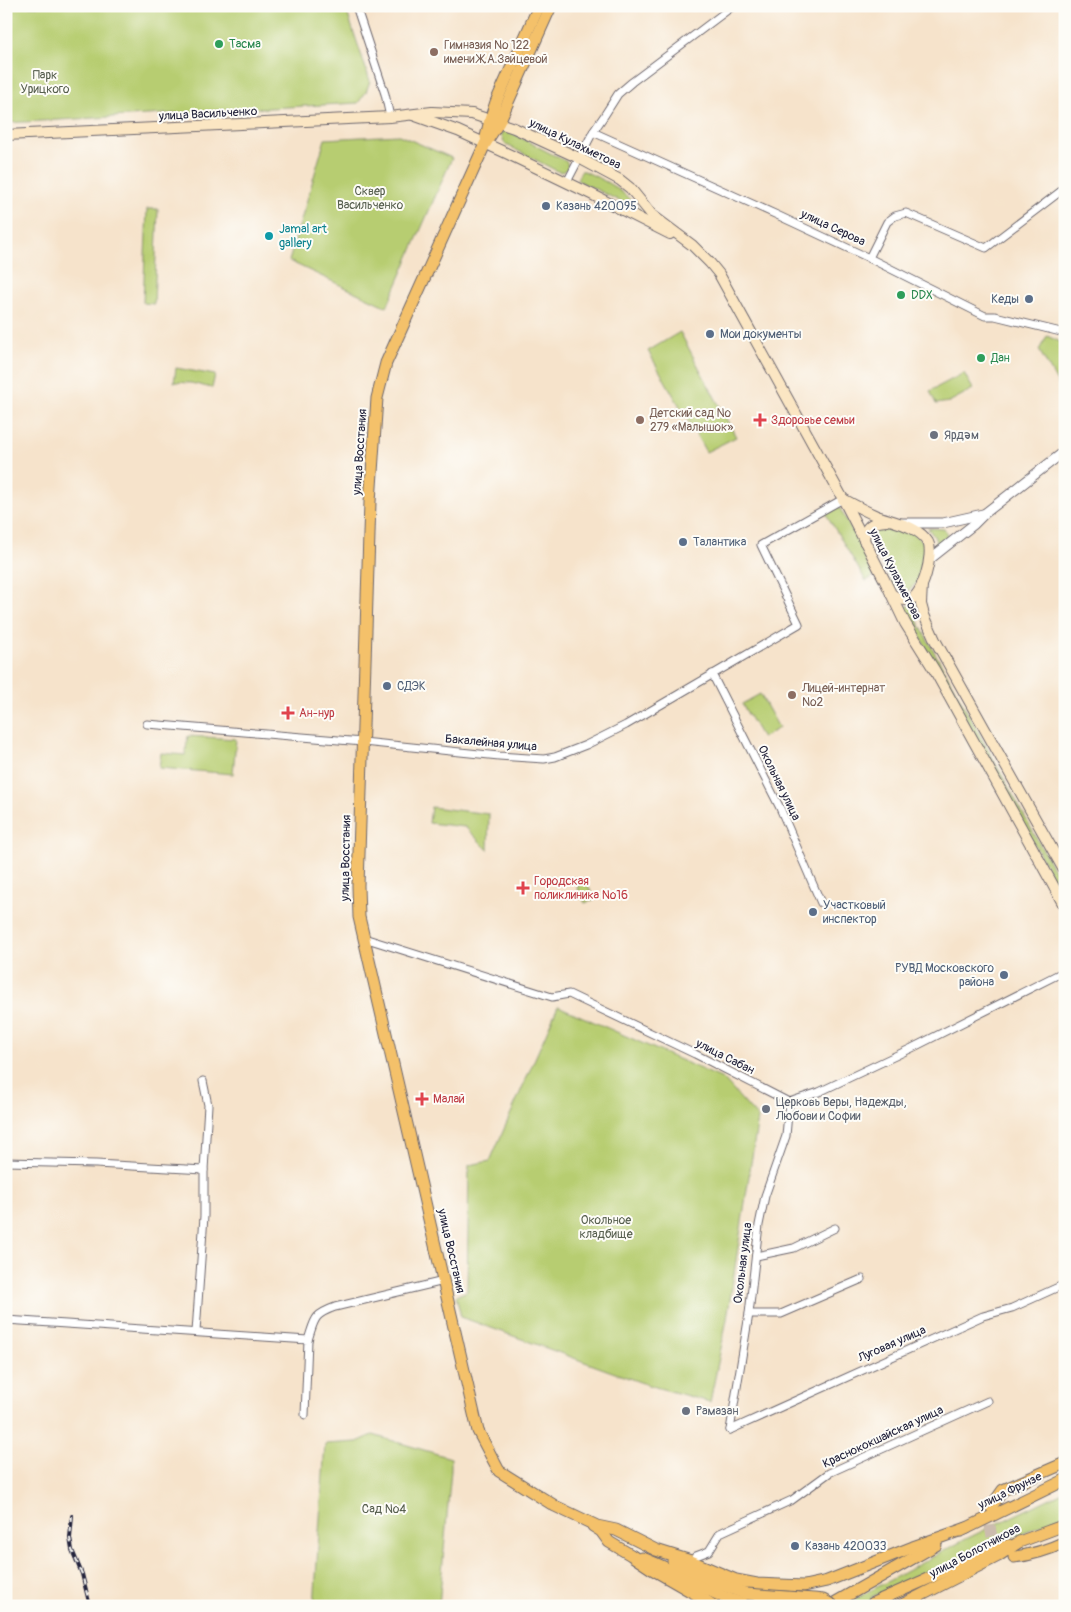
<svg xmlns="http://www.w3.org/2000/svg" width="1071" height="1612" viewBox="0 0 1071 1612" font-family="Pangolin,sans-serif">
<rect width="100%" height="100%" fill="#fdfcf7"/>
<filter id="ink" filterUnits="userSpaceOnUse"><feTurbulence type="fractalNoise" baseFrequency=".02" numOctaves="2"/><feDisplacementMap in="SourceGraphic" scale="10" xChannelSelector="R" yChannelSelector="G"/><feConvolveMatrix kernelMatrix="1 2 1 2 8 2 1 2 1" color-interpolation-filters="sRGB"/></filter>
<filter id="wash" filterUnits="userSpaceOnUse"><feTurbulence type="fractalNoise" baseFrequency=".0096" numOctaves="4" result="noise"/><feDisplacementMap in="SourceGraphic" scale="20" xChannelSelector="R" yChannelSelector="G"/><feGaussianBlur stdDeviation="1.12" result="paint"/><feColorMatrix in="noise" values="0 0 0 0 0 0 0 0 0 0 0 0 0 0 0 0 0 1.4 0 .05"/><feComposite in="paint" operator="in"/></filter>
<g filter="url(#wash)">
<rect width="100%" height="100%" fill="#f6e3cb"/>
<!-- green -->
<g fill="#b7cd71" stroke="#6c7856">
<polygon points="6,6 345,6 370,81 366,92 358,103 6,123"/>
<polygon points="503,131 508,131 567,162 568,167 565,171 559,172 505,144 501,135"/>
<polygon points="399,135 452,158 387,307 289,261 325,139"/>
<path d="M581,171H584C608,182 624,190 640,211L579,181L577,180Z"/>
<polygon points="147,209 158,209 154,304 143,303"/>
<polygon points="680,332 736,437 706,452 648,351"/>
<polygon points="1047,336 1065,344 1065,396 1039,350"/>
<polygon points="176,368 215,375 212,388 191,383 174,382"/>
<polygon points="964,373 973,389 949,402 936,404 930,391"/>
<polygon points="838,506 839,507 875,571 876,573 873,577 866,581 825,512"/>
<polygon points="888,525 912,532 925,544 926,561 920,571 916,583 910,590 902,591 894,586 868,538 871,527"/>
<polygon points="928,528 944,529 947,534 947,537 936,545 935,538"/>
<polygon points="912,605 919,624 1065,890 1065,900 904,607"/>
<polygon points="760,694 779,728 762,738 742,704"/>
<polygon points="188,736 236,739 233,774 159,768 161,753 185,755"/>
<polygon points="431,807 489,814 488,850 465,827 429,823"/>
<polygon points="586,882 595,899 585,903 577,887"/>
<polygon points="558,1006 723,1079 758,1118 727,1319 710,1402 648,1385 461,1317 456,1296 467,1291 469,1165 490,1161"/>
<polygon points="373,1435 451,1458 451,1470 439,1606 314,1606 325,1444 357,1442"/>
<polygon points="1065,1491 1065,1515 871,1597 874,1606 842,1606 966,1539"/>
</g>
</g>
<g filter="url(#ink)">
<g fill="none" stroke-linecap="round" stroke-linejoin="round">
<!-- primary-tunnel -->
<path stroke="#ccbcae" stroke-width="11" stroke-dasharray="11 5.5" stroke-linecap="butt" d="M991,1509C989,1525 989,1544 1005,1552"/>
<defs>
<g id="minor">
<polyline points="356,6 385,94 390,117"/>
<polyline points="593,132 777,215 869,258 985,316 995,316 1065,333"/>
<polyline points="567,182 593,132 604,116 618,94 632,82 733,6"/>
<polyline points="869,258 887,222 895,216 906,213 986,248 1065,188"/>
<polyline points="712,674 780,808 821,903"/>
<polyline points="147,724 363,742 499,756 544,759 555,757 586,745 626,725 799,624 761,545 843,499"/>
<polyline points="364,938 552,997 569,994 695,1054 789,1102 819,1092 912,1048 1065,971"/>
<polyline points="6,1162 96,1164 204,1170"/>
<polyline points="756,1256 794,1248 835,1228"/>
<polyline points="749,1314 781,1314 862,1279"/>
<polyline points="6,1320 308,1340 305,1415"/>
<polyline points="196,1332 204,1216 204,1170 208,1105 203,1081"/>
<path d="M308,1340C315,1319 313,1315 335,1307L444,1281"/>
<polyline points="730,1430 983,1316 1012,1308 1065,1284"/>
<polyline points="730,1430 749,1314 759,1225 765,1196 786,1136 789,1102"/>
<polyline points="691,1561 696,1556 709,1551 720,1533 792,1500 829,1473 988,1401"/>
</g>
<g id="tertiary">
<polyline points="902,523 943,523 983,514"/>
<polyline points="930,559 973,525 984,514 1065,451"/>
</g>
<g id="secondary">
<polyline points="413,115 458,131 504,152 591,194 670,234"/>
<polyline points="6,135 390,117 432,112 472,114 514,128 579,158 620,180 630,188 652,215 692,245 710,263 719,274 843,499 884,579 905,623 935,671 1065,907"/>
<path d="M843,499C854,505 865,511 877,516C894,522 918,526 928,542C934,553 923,597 909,600C902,601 896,597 891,594"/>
<path d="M864,541C865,525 871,522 887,521"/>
<polyline points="922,584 921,604 924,615 935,640 1065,872"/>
</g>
<g id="primary">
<polyline points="551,6 499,122 485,144 386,363 377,398 370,502 358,886 359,917 478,1431 499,1471 555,1506 597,1526 616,1530 656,1550 691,1561 736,1580 757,1584 804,1586 827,1581 913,1547 967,1528"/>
<polyline points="486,137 490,120 496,102 539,6"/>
<polyline points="991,1507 1003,1490 1065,1463"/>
<polyline points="593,1526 601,1531 609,1542 631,1555 652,1569 699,1596 714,1606"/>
<polyline points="961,1531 1065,1480"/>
<path d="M1014,1557C1032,1555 1048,1550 1065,1542"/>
<path d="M642,1558C680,1571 714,1599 754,1606"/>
<polyline points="673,1561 717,1583 747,1594"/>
<polyline points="873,1603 993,1550 1009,1545"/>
<polyline points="829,1606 936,1545"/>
<polyline points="900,1606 998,1556 1019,1542 1065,1525"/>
</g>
</defs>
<!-- minor casing -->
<use href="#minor" stroke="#6c666d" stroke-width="9"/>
<!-- tertiary casing -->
<use href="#tertiary" stroke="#6c666d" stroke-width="11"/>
<!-- secondary casing -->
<use href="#secondary" stroke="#6c666d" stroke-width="12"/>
<!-- primary casing -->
<use href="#primary" stroke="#6c666d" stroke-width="13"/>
<!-- minor -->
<use href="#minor" stroke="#fff" stroke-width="7"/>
<!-- tertiary -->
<use href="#tertiary" stroke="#fff" stroke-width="9"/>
<!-- secondary -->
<use href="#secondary" stroke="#fbe6c3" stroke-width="10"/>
<!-- primary -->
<use href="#primary" stroke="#f4c16a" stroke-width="11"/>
<defs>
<polyline id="rail" points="72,1516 70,1538 72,1550 82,1574 90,1606"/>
</defs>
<!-- rail casing -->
<use href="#rail" stroke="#22223b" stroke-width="4"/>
<!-- rail -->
<use href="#rail" stroke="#fdfcf7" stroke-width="2" stroke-dasharray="5.5" stroke-linecap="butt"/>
<defs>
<polyline id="primary-bridge" points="747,1594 814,1599 823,1600 834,1606"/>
</defs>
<!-- primary-bridge casing -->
<use href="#primary-bridge" stroke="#6c666d" stroke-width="13" stroke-linecap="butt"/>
<!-- primary-bridge -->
<use href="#primary-bridge" stroke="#f4c16a" stroke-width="11"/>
</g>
</g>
<!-- markers -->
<g fill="#2e9e5b" stroke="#fdfcf7" stroke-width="2">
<circle cx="219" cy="44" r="5"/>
<circle cx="901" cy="295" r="5"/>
<circle cx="981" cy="358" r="5"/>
</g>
<g fill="#8d6e63" stroke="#fdfcf7" stroke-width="2">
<circle cx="434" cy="52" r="5"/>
<circle cx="640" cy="420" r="5"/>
<circle cx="792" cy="695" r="5"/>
</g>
<g fill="#5c6f8a" stroke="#fdfcf7" stroke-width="2">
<circle cx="546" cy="206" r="5"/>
<circle cx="1029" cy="299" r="5"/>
<circle cx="710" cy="334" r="5"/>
<circle cx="683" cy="542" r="5"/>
<circle cx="387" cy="686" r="5"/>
<circle cx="813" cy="912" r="5"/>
<circle cx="1004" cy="975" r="5"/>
<circle cx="795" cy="1546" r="5"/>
</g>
<circle fill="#0f9aa8" stroke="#fdfcf7" stroke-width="2" cx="269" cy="236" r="5"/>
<g fill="#e0444e" stroke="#fdfcf7" stroke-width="2">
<path d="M757.5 412.5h5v5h5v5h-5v5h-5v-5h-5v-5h5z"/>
<path d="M285.5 705.5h5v5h5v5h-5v5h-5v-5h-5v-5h5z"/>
<path d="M520.5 880.5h5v5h5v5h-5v5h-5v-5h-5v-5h5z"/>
<path d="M419.5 1091.5h5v5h5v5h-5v5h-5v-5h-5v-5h5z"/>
</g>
<g fill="#6b7280" stroke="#fdfcf7" stroke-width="2">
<circle cx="934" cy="435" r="5"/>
<circle cx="766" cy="1109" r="5"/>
<circle cx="686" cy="1411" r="5"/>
</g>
<g text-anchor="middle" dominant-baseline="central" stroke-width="4" stroke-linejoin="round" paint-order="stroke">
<!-- leisure labels -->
<g font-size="12" fill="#27864d" stroke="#fdfcf7" text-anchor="start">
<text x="229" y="44">Тасма</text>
<text x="911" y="295">DDX</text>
<text x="991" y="358">Дан</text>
</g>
<!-- education labels -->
<g font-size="12" fill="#785e54" stroke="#fdfcf7" text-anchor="start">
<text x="444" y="45">Гимназия № 122<tspan x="444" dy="14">имени Ж.А.Зайцевой</tspan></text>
<text x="650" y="413">Детский сад №<tspan x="650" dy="14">279 «Малышок»</tspan></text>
<text x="802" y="688">Лицей-интернат<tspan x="802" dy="14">№2</tspan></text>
</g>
<!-- park labels -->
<g font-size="12" fill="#565e4e" stroke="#fdfcf7">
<text x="45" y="75">Парк<tspan x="45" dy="14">Урицкого</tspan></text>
<text x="370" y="191">Сквер<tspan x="370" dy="14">Васильченко</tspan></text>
<text x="606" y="1220">Окольное<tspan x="606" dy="14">кладбище</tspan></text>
<text x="384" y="1509">Сад №4</text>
</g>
<!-- street labels -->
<g font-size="12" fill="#22223b" stroke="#fdfcf7">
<text transform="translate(208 114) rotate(-3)">улица Васильченко</text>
<text transform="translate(575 144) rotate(26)">улица Кулахметова</text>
<text transform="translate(833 228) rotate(25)">улица Серова</text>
<text transform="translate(360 452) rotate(-86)">улица Восстания</text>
<text transform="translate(895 574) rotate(63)">улица Кулахметова</text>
<text transform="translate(491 743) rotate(5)">Бакалейная улица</text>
<text transform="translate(779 783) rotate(64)">Окольная улица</text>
<text transform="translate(346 858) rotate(-89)">улица Восстания</text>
<text transform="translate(725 1057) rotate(27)">улица Сабан</text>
<text transform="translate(451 1251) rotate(77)">улица Восстания</text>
<text transform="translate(743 1263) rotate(-83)">Окольная улица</text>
<text transform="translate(892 1344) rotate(-24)">Луговая улица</text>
<text transform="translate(883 1437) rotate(-25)">Краснококшайская улица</text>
<text transform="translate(1010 1491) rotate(-26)">улица Фрунзе</text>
<text transform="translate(975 1551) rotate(-28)">улица Болотникова</text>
</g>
<!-- service labels -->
<g font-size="12" fill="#4e5e75" stroke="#fdfcf7" text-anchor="start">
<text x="556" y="206">Казань 420095</text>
<text x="1019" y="299" text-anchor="end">Кеды</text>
<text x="720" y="334">Мои документы</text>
<text x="693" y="542">Талантика</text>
<text x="397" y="686">СДЭК</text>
<text x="823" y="905">Участковый<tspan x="823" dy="14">инспектор</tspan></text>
<text x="994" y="968" text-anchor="end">РУВД Московского<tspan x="994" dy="14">района</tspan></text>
<text x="805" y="1546">Казань 420033</text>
</g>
<!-- culture labels -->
<g font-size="12" fill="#0d838f" stroke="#fdfcf7" text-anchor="start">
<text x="279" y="229">Jamal art<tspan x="279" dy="14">gallery</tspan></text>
</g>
<!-- health labels -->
<g font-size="12" fill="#be3a42" stroke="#fdfcf7" text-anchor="start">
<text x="771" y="420">Здоровье семьи</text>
<text x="299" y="713">Ан-нур</text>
<text x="534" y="881">Городская<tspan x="534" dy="14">поликлиника №16</tspan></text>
<text x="433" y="1099">Малай</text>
</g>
<!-- worship labels -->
<g font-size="12" fill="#5b616d" stroke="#fdfcf7" text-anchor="start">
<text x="944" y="435">Ярдәм</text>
<text x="776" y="1102">Церковь Веры, Надежды,<tspan x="776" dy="14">Любови и Софии</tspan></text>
<text x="696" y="1411">Рамазан</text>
</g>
</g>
<!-- margin -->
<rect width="1071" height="1612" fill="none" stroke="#fdfcf7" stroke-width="25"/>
</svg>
